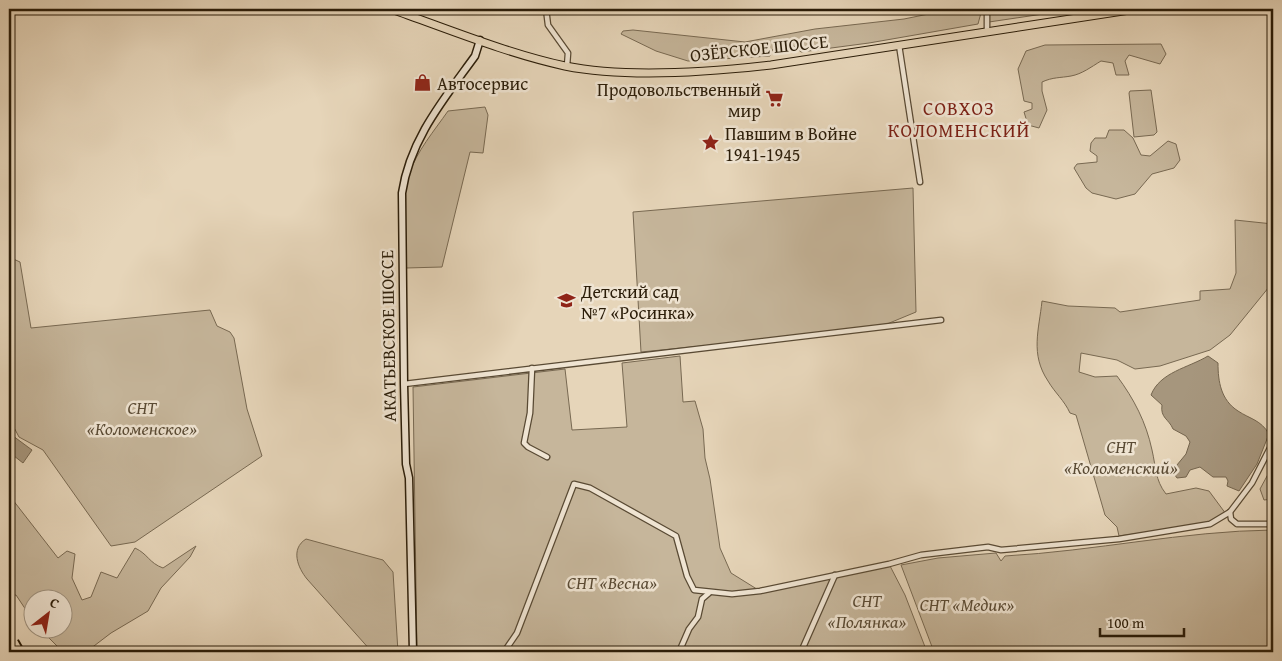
<svg xmlns="http://www.w3.org/2000/svg" width="1282" height="661" viewBox="0 0 1282 661" font-family="'Gentium Book Plus',serif">
<rect width="100%" height="100%" fill="#e6d5b9"/>
<filter id="stains"><feTurbulence type="fractalNoise" baseFrequency=".004" numOctaves="4"/><feColorMatrix values="0 0 0 0 .2 0 0 0 0 .09 0 0 0 0 .02 0 0 0 .5 -.17"/></filter>
<radialGradient id="worn" r=".72"><stop offset=".6" stop-color="#630" stop-opacity="0"/><stop offset="1" stop-color="#630" stop-opacity=".3"/></radialGradient>
<!-- green -->
<g fill="#c6b69b" stroke="#786952">
<polygon points="953,9 982,9 978,24 869,43 801,52 794,46 773,49 770,56 688,61 656,51 621,34 623,31 633,30 745,42 815,29 904,19"/>
<polygon points="989,9 1077,9 989,22"/>
<path d="M1161,44L1166,54L1160,64L1129,55L1125,61L1129,75H1116L1113,63L1101,61C1091,67 1082,74 1071,76C1060,78 1053,77 1042,82V91L1047,110L1039,128L1028,125L1024,112L1032,109V103L1024,101L1018,69L1026,51L1045,45Z"/>
<polygon points="1151,90 1157,132 1154,135 1134,137 1129,93 1130,91"/>
<path d="M485,107L488,115L483,153L470,152L442,267L406,268C405,239 399,203 409,174C417,151 434,131 448,111Z"/>
<polygon points="1109,130 1124,130 1133,138 1141,155 1150,156 1168,141 1176,144 1180,160 1174,168 1152,174 1135,194 1116,199 1092,193 1086,188 1074,168 1077,164 1097,162 1097,156 1090,151 1091,143 1095,138 1106,138"/>
<polygon points="913,188 916,312 887,324 792,337 641,352 633,212"/>
<path d="M1235,220L1273,224V273L1269,287L1230,335L1210,350L1160,366L1135,369L1117,360L1081,353L1079,372L1095,377L1117,376C1134,399 1146,422 1152,450C1156,467 1155,480 1166,494L1196,488L1209,491L1226,514L1205,524L1119,536L1117,527L1105,515L1076,415L1070,413C1064,400 1055,393 1048,381C1030,354 1039,330 1042,301L1068,306L1115,308L1120,312L1200,300V291L1230,289L1236,273Z"/>
<polygon points="9,257 20,262 31,328 210,310 217,326 230,332 234,338 247,409 262,456 135,542 111,546 43,450 19,437 9,418"/>
<polygon points="680,356 683,402 695,401 703,429 705,458 710,479 720,548 731,573 760,591 889,564 905,595 927,652 417,652 413,387 565,369 572,430 627,427 622,363"/>
<polygon points="1273,465 1273,499 1264,500 1260,489"/>
<path d="M9,495L58,558L67,551L75,554L72,578L82,600L91,597L101,572L117,578L135,548C148,554 149,563 163,568L196,546L190,557L161,588L148,611L111,633L90,649L95,652H63L40,629L62,628V598H32V619L16,595H9Z"/>
<path d="M1273,530V652H934L901,565L938,558L996,553L1001,561L1005,556C1095,551 1183,531 1273,530Z"/>
<path d="M306,539L383,560L393,572L398,652H372L307,579C298,568 290,549 306,539Z"/>
</g>
<!-- water -->
<g fill="#a6967d" stroke="#74654e">
<path d="M1208,356L1218,363C1218,382 1221,400 1238,411C1250,419 1261,420 1269,434L1257,464L1239,491L1227,486L1228,481L1226,477H1213L1200,467L1190,470L1186,477L1177,478L1172,471L1186,454L1190,442L1186,436L1173,429C1169,419 1160,418 1162,405L1151,395C1160,372 1188,368 1208,356Z"/>
<polygon points="9,433 32,450 23,463 9,452"/>
</g>
<g fill="none" stroke-linecap="round" stroke-linejoin="round">
<defs>
<g id="street">
<polyline points="546,9 548,25 568,53 567,66"/>
<polyline points="987,31 987,9"/>
<polyline points="899,45 920,182"/>
<polyline points="532,368 530,413 524,443 528,447 547,457"/>
<polyline points="404,384 941,320"/>
<polyline points="1230,512 1231,519 1237,524 1273,524"/>
<polyline points="504,652 517,633 574,484 590,488 676,536 687,576 694,590 732,594 760,591 889,564 921,555 988,547 1001,550 1119,539 1210,524 1230,512 1252,483 1273,442"/>
<polyline points="679,652 689,629 698,617 702,599 709,593"/>
<polyline points="801,652 835,575"/>
</g>
<path id="secondary" d="M413,652L409,478L406,464L404,384L402,193C410,139 444,99 475,56L480,40"/>
<path id="primary" d="M391,9C448,29 506,53 565,66C625,78 710,72 771,65L1136,9"/>
</defs>
<!-- street casing -->
<use href="#street" stroke="#594a34" stroke-width="7"/>
<!-- secondary casing -->
<use href="#secondary" stroke="#2a1c08" stroke-width="9"/>
<!-- primary casing -->
<use href="#primary" stroke="#2a1c08" stroke-width="9"/>
<!-- street -->
<use href="#street" stroke="#efe4d2" stroke-width="4.5"/>
<!-- secondary -->
<use href="#secondary" stroke="#efe4d2" stroke-width="6"/>
<!-- primary -->
<use href="#primary" stroke="#e6d5b9" stroke-width="7"/>
<!-- rail -->
<polyline stroke="#2a1c08" stroke-width="2" stroke-dasharray="9 9" stroke-linecap="butt" points="9,624 25,652"/>
</g>
<!-- icons -->
<defs>
<symbol id="shop-bare" viewBox="-9 -9 18 18"><path d="M-5-2.5h2.3a2.7 3.5 0 0 1 5.4 0H5L5.5 6h-11ZM-1.5-2.5h3a1.5 2.3 0 0 0-3 0Z" fill="#8f2418" stroke="#efe4d2" stroke-width="2.5" paint-order="stroke"/></symbol>
<symbol id="supermarket-bare" viewBox="-9 -9 18 18"><path d="M-6-5.5h2.5l.6 2H6L4.5 2H-2.5L-4.4-4H-6ZM-1.5 3.2a1.3 1.3 0 1 0 .1 0ZM3 3.2a1.3 1.3 0 1 0 .1 0Z" fill="#8f2418" stroke="#efe4d2" stroke-width="2.5" paint-order="stroke"/></symbol>
<symbol id="sight-bare" viewBox="-9 -9 18 18"><path d="M0-6L1.8-2.2L6-1.7L2.9 1.2L3.7 5.4L0 3.3L-3.7 5.4L-2.9 1.2L-6-1.7L-1.8-2.2Z" fill="#8f2418" stroke="#efe4d2" stroke-width="2.5" paint-order="stroke"/></symbol>
<symbol id="school-bare" viewBox="-9 -9 18 18"><path d="M0-5L7-2L0 1L-7-2ZM-4 1L0 2.5L4 1V4Q0 6-4 4Z" fill="#8f2418" stroke="#efe4d2" stroke-width="2.5" paint-order="stroke"/></symbol>
</defs>
<g fill-rule="evenodd">
<use href="#shop-bare" x="410" y="70" width="25" height="25"/>
<use href="#supermarket-bare" x="762" y="86" width="25" height="25"/>
<use href="#sight-bare" x="698" y="130" width="25" height="25"/>
<use href="#school-bare" x="554" y="288" width="25" height="25"/>
</g>
<g text-anchor="middle" dominant-baseline="central" stroke-width="5" stroke-linejoin="round" paint-order="stroke">
<!-- street labels -->
<g font-size="18" fill="#2a1c08" stroke="#efe4d2">
<text transform="translate(759 48) rotate(-6)">ОЗЁРСКОЕ ШОССЕ</text>
<text transform="translate(388 336) rotate(-91)">АКАТЬЕВСКОЕ ШОССЕ</text>
</g>
<!-- poi labels -->
<g font-size="18" fill="#2a1c08" stroke="#efe4d2" text-anchor="start">
<text x="437" y="83">Автосервис</text>
<text x="761" y="89" text-anchor="end">Продовольственный<tspan x="761" dy="21">мир</tspan></text>
<text x="725" y="133">Павшим в Войне<tspan x="725" dy="21">1941-1945</tspan></text>
<text x="581" y="291">Детский сад<tspan x="581" dy="21">№7 «Росинка»</tspan></text>
</g>
<!-- park labels -->
<g font-size="18" font-style="italic" fill="#594a34" stroke="#efe4d2">
<text x="142" y="407">СНТ<tspan x="142" dy="21">«Коломенское»</tspan></text>
<text x="1121" y="446">СНТ<tspan x="1121" dy="21">«Коломенский»</tspan></text>
<text x="612" y="582">СНТ «Весна»</text>
<text x="867" y="600">СНТ<tspan x="867" dy="21">«Полянка»</tspan></text>
<text x="967" y="604">СНТ «Медик»</text>
</g>
<!-- neighbourhood labels -->
<g font-size="19" letter-spacing="1" fill="#7a1f14" stroke="#efe4d2">
<text x="959" y="108">СОВХОЗ<tspan x="959" dy="22">КОЛОМЕНСКИЙ</tspan></text>
</g>
</g>
<!-- margin -->
<rect width="1282" height="661" fill="none" stroke="#e6d5b9" stroke-width="30"/>
<rect x="10" y="10" width="1262" height="641" fill="none" stroke="#2a1c08" stroke-width="2.5"/>
<rect x="15" y="15" width="1252" height="631" fill="none" stroke="#2a1c08"/>
<!-- north arrow -->
<g transform="translate(48 614) rotate(31)"><circle r="24" fill="#efe4d2" stroke="#a09481"/>
<path d="M0-4L9 19L0 12L-9 19Z" fill="#8f2418"/>
<text y="-8" font-size="14" font-weight="bold" text-anchor="middle" fill="#2a1c08">С</text>
</g>
<!-- scale -->
<path d="M1100 628v8h84v-8" fill="none" stroke="#2a1c08" stroke-width="2.5"/>
<text x="1107" y="628" font-size="15" fill="#2a1c08" stroke="#efe4d2" stroke-width="4" paint-order="stroke">100 m</text>
<rect width="100%" height="100%" filter="url(#stains)"/>
<rect width="100%" height="100%" fill="url(#worn)"/>
</svg>
